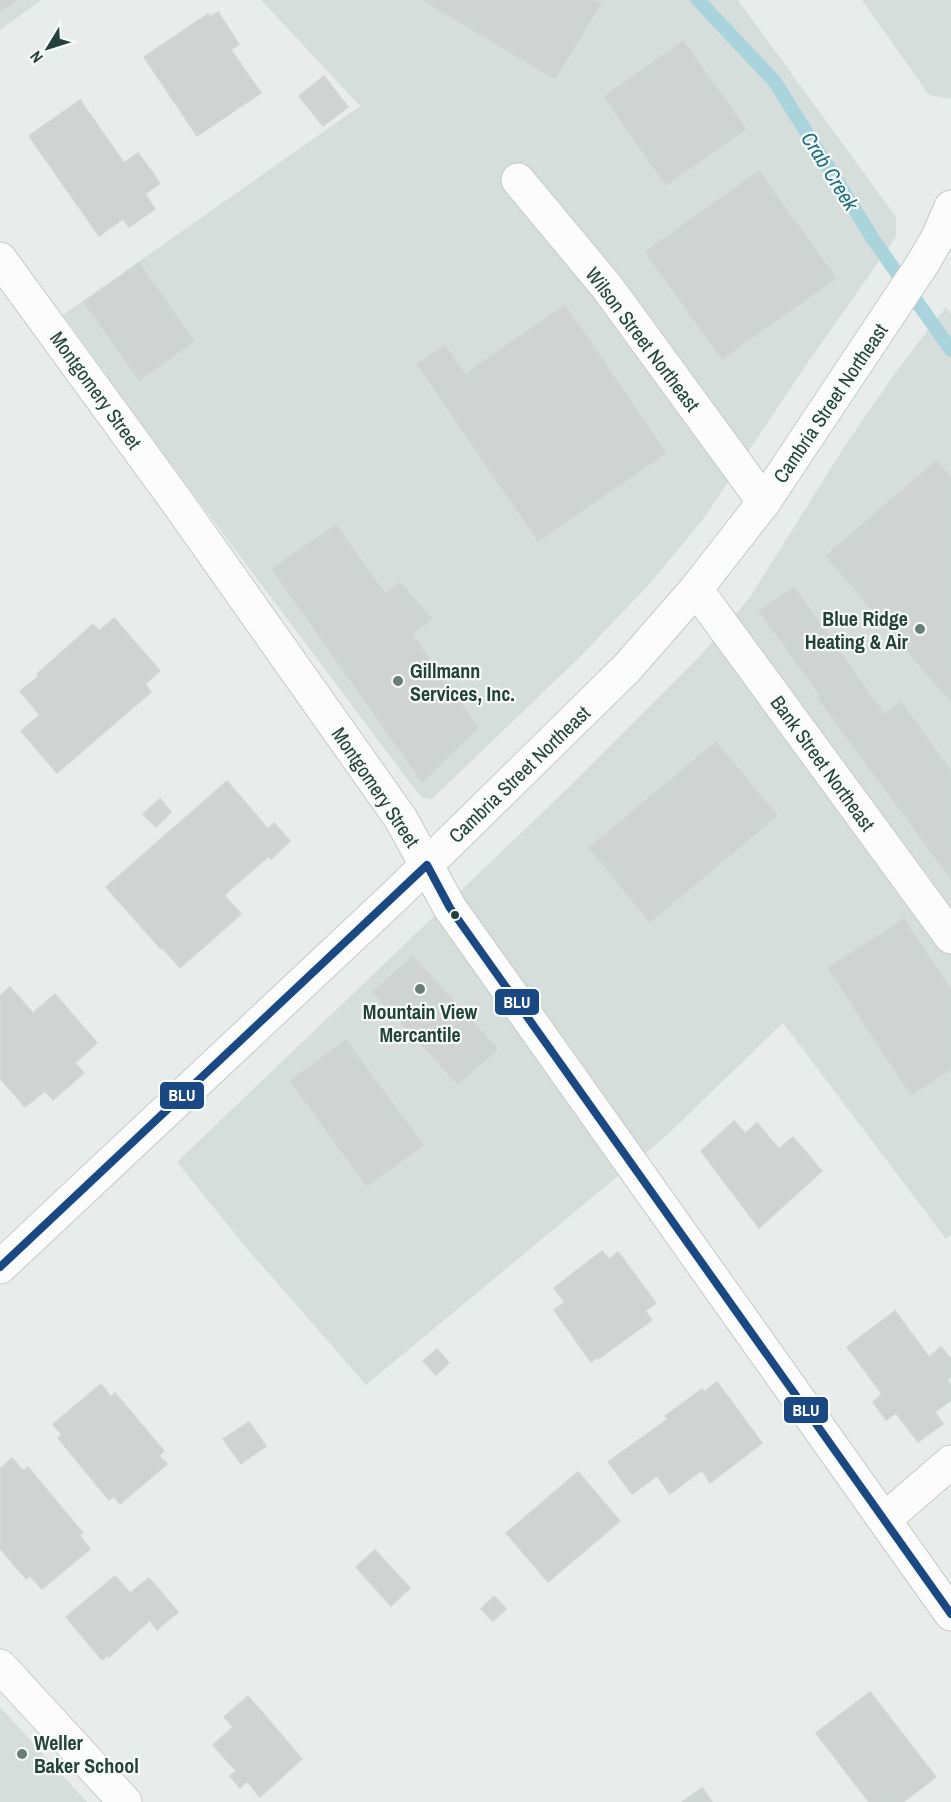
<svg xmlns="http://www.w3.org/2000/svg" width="951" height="1802" viewBox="0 0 951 1802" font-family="'Archivo Narrow',sans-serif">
<rect width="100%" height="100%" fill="#e8edeb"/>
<!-- built -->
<g fill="#d6dedb">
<polygon points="0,0 41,0 0,30"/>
<polygon points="261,0 738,0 896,217 896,237 809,361 704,518 652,581 582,655 432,799 423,798 416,791 159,448 63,315 360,106"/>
<polygon points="862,0 951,0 951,99 929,95"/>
<polygon points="946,307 951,314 951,1235 946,1239 783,1023 665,1137 366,1385 243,1244 177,1162 569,787 701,655 750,597 844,447 900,366"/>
<polygon points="0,1707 87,1802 0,1802"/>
</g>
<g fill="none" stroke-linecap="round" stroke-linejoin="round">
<!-- stream -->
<polyline stroke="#a9d4db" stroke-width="14" points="698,0 775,82 875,242 951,350"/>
</g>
<!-- building -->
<g fill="#cfd4d2" stroke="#d1d6d4" stroke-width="1.5">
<polygon points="0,0 17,0 0,12"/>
<polygon points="423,0 596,0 601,3 555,79"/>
<polygon points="218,12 239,44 231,50 261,93 197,136 144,57 208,14 209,17"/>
<polygon points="683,41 746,129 666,185 604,97"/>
<polygon points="324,76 348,107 323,126 299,96"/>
<polygon points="80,100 124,163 138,153 160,183 145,194 155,209 129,227 123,219 99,236 29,136"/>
<polygon points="759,171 836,278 722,359 645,252"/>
<polygon points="139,263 194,341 139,380 84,302"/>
<polygon points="565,305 666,453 538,541 417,364 445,345 465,374"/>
<polygon points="936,461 951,478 951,702 826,556"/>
<polygon points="336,525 385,594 400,583 432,619 412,634 478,728 422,782 272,569"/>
<polygon points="794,587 884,714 901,702 951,771 951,879 817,697 820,695 759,611"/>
<polygon points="114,618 160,671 145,684 151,692 57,773 21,731 40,715 20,691 39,676 37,674 93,624 99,631"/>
<polygon points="716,742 777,816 650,922 589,848"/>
<polygon points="227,781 268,829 274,823 290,841 271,859 269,856 224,895 241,914 180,968 162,947 161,949 106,887"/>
<polygon points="160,799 171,812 156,827 143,814"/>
<polygon points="904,919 951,990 951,1069 911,1095 828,968"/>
<polygon points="413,956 497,1049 458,1084 373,992"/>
<polygon points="10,987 33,1013 55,994 97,1043 75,1063 84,1073 53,1100 45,1091 25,1107 0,1078 0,996"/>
<polygon points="346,1040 423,1145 367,1186 290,1081"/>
<polygon points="734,1121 745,1133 757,1123 779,1149 793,1137 822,1171 759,1228 701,1151"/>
<polygon points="602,1251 609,1259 618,1252 656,1303 645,1311 652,1320 598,1359 597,1357 591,1362 554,1310 565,1302 554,1288"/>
<polygon points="895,1311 929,1357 941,1347 951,1359 951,1377 947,1380 951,1385 951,1400 935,1412 943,1424 918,1442 896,1413 886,1420 873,1402 882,1394 847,1347"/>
<polygon points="437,1349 449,1363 436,1375 423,1361"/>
<polygon points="717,1382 762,1443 710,1483 702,1470 670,1494 657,1476 632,1494 608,1462 668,1419 665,1416 702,1389 704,1392"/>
<polygon points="101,1384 111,1397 115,1393 164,1451 159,1456 167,1464 120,1504 114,1496 109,1500 58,1438 62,1435 53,1424"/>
<polygon points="249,1422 266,1446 241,1464 223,1439"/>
<polygon points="12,1458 23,1471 28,1467 83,1533 79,1535 90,1549 42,1589 30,1576 26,1579 0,1548 0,1469"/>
<polygon points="578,1472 620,1521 548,1582 506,1533"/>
<polygon points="375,1550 410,1588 391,1606 356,1567"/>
<polygon points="115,1576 130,1593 149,1578 178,1612 157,1630 150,1620 109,1657 108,1655 102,1660 66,1617"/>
<polygon points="494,1596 506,1609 493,1621 481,1609"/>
<polygon points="870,1692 936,1777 903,1802 869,1802 816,1733"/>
<polygon points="248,1696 302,1759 260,1797 247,1781 240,1788 230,1776 236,1771 213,1745 233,1727 224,1717"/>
<polygon points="702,1788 712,1802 682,1802"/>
</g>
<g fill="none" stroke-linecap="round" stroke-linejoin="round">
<defs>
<g id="minor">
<polyline points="518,180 607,287 764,502"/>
<polyline points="0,259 180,506 401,819 450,908 951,1614"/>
<polyline points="696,589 951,937"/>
<polyline points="885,1519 951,1462"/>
<polyline points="0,1666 125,1802"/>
</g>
<polyline id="secondary" points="0,1267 398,893 627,668 696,589 764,502 923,263 938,237 951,207"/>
</defs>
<!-- minor casing -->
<use href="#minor" stroke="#c5cac8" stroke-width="35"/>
<!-- secondary casing -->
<use href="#secondary" stroke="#c3cbc8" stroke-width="35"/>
<!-- minor -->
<use href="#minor" stroke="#fcfcfc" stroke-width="33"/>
<!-- secondary -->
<use href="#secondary" stroke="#fcfcfc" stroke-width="33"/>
<defs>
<polyline id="bus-1" points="0,1267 427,865 450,908 951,1614"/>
</defs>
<!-- bus-1 casing -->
<use href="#bus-1" stroke="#f7fbf9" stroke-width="12"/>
<!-- bus-1 -->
<use href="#bus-1" stroke="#1a4882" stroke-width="8"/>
</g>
<!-- markers -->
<g fill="#697e78" stroke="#f7fbf9" stroke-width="2">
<circle cx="920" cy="629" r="6"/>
<circle cx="398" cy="681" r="6"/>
<circle cx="420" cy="989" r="6"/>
<circle cx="22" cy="1754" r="6"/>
</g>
<circle fill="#24423a" stroke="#f7fbf9" stroke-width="2" cx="455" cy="915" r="5"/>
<g text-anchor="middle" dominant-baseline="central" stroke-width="4.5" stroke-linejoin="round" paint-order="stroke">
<!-- street labels -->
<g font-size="20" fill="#24423a" stroke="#f7fbf9">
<text transform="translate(643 339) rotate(53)">Wilson Street Northeast</text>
<text transform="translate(96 390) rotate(54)">Montgomery Street</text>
<text transform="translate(830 403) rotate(-56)">Cambria Street Northeast</text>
<text transform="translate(823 763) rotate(54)">Bank Street Northeast</text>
<text transform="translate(519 774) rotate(-44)">Cambria Street Northeast</text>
<text transform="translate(376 787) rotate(56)">Montgomery Street</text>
</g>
<!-- poi labels -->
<g font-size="20" font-weight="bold" fill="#24423a" stroke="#f7fbf9" text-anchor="start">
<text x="908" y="618" text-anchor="end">Blue Ridge<tspan x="908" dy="23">Heating &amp; Air</tspan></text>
<text x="410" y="670">Gillmann<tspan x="410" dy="23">Services, Inc.</tspan></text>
<text x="420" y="1011" text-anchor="middle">Mountain View<tspan x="420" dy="23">Mercantile</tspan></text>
<text x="34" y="1742">Weller<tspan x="34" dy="23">Baker School</tspan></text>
</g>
<!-- water labels -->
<g font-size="21" font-style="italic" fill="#1c6f80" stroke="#f7fbf9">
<text transform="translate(830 171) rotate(58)">Crab Creek</text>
</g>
</g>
<g stroke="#f7fbf9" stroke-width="2">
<rect x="494" y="988" width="46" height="28" rx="6" fill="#1a4882"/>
<rect x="159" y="1081" width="46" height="29" rx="6" fill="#1a4882"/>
<rect x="783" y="1396" width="46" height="28" rx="6" fill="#1a4882"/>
</g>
<g font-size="16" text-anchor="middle" font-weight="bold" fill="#fff">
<text x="517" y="1008">BLU</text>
<text x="182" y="1101">BLU</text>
<text x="806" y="1416">BLU</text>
</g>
<!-- north arrow -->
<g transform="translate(48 48) rotate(232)" stroke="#f7fbf9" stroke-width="4.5" paint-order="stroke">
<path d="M0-4.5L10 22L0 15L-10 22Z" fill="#24423a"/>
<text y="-9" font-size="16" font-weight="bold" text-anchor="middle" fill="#24423a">N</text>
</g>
</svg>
